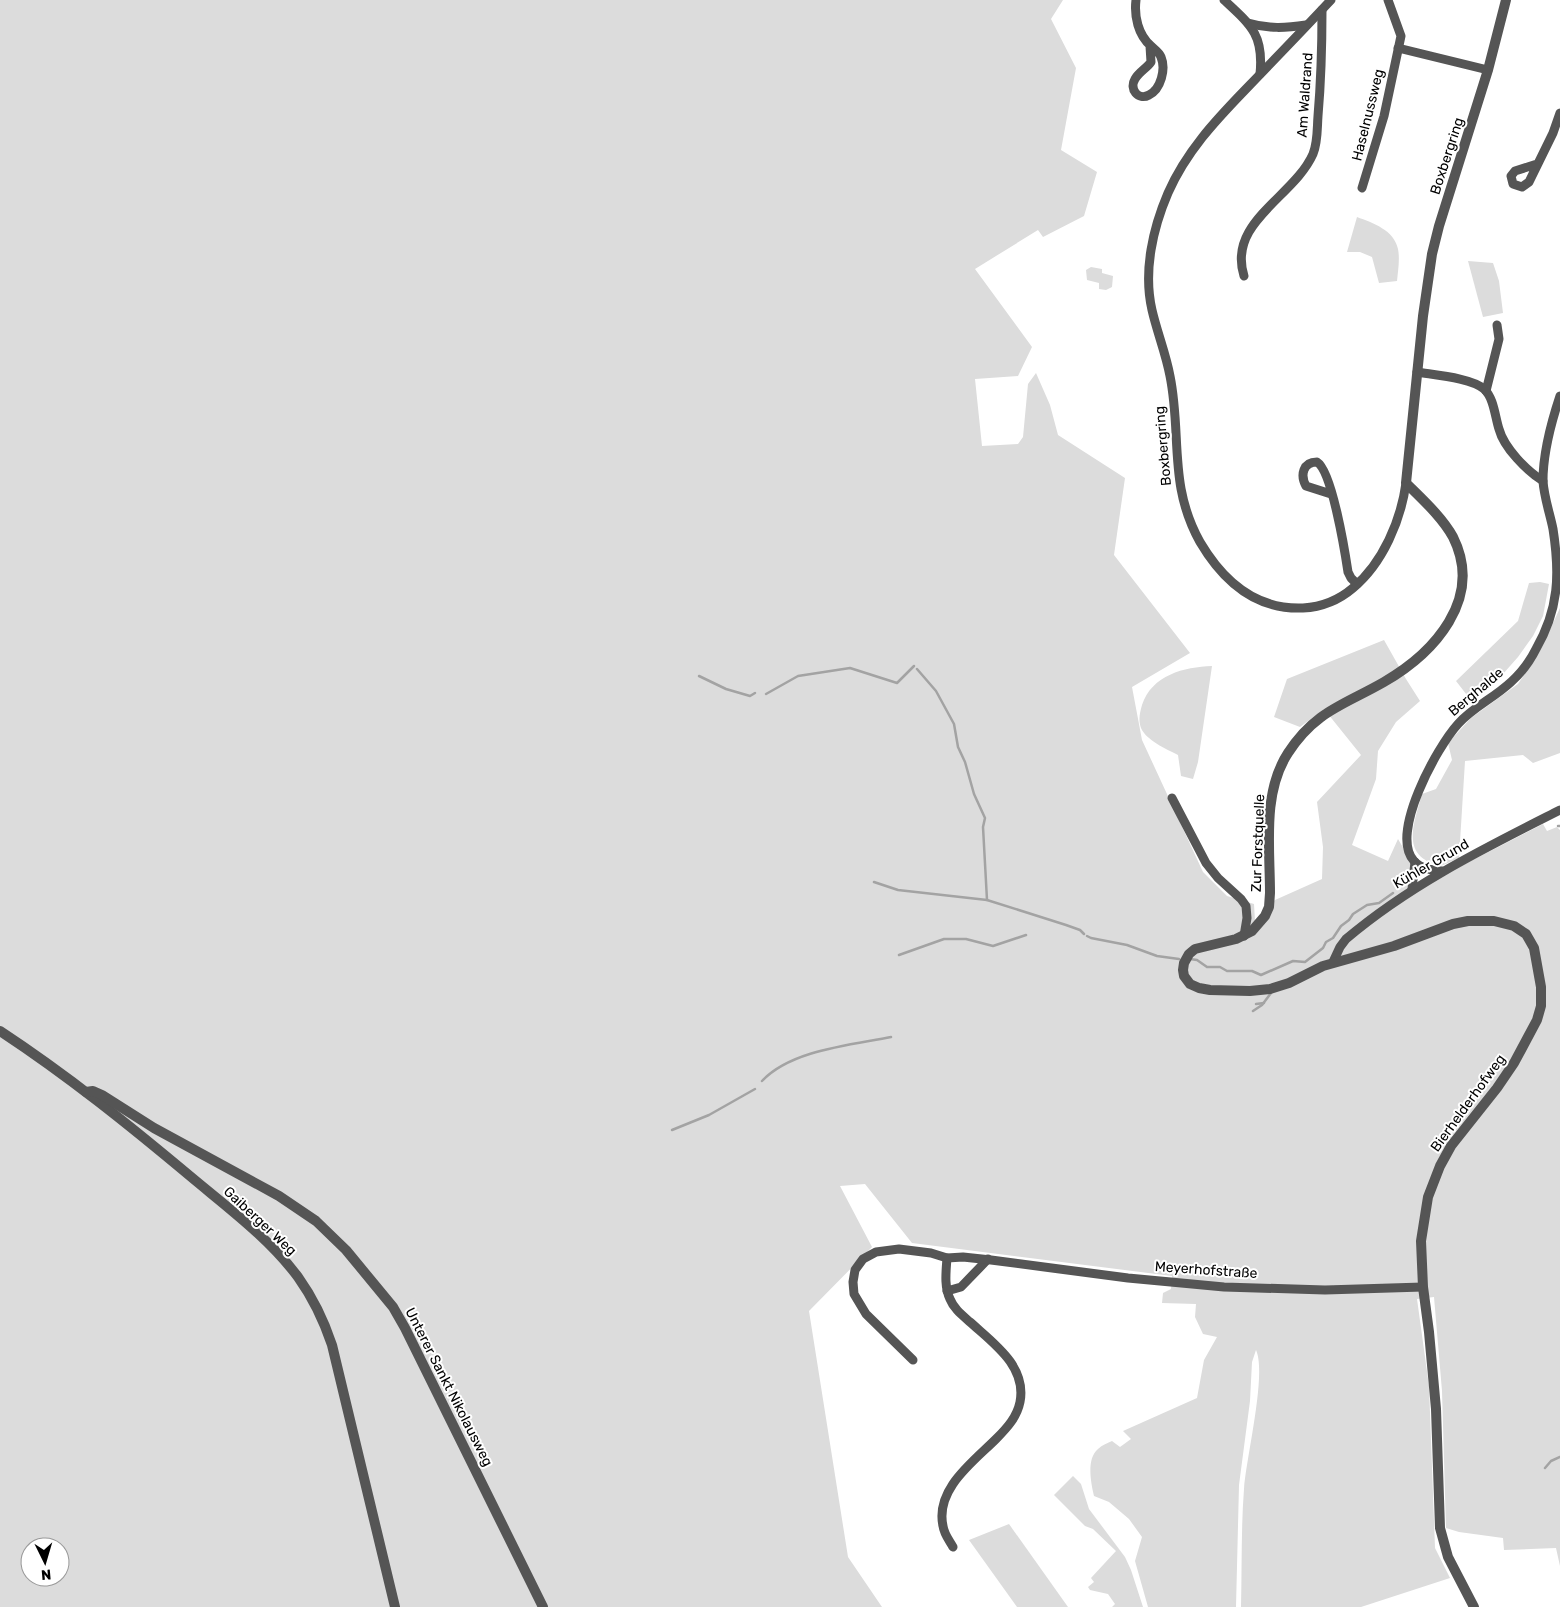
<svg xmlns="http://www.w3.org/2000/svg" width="1560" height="1607" viewBox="0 0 1560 1607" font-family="Rubik,sans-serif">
<rect width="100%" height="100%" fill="#fff"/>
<!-- green -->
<g fill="#dcdcdc" fill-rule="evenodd">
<path d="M0,0H1063L1051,19L1076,68L1061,150L1097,172L1084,216L1043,237L1038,230L975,269L1032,347L1018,376L975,379L982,446L1018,444L1023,437L1028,384L1036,373L1050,405L1058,435L1125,478L1114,555L1190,653L1132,687L1142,740L1203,872L1227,896L1254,904L1255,921L1275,900L1322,879L1323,847L1317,802L1361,755L1324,709L1300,727L1274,717L1287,679L1384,640L1406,679L1420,701L1396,722L1378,751L1376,779L1352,845L1388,861L1398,839L1412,863L1410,888L1428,883L1543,824L1547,831L1557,827L1560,830V1566L1556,1548L1504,1550L1503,1538L1459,1532L1446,1528L1442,1391L1434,1297L1417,1299L1429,1386L1435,1548L1450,1578L1361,1607H1241C1242,1568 1241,1528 1244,1489C1246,1458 1267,1374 1256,1350L1252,1362L1250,1401L1239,1485L1236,1607H1148L1135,1561L1142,1537L1129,1519L1109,1502L1094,1496C1091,1483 1086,1459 1098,1449C1102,1445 1108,1443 1112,1441L1120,1447L1131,1439L1123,1431L1197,1398L1204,1360L1217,1337L1203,1334L1195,1317L1196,1304L1162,1303L1163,1293L1171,1289L1172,1276L912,1243L865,1184L840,1186L872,1247L809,1311L848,1557L882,1607H0ZM30,1547H60V1577H30Z"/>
<path d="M1357,217C1373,223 1394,230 1398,249C1400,259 1398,271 1397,281L1379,283L1372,257L1360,252H1347Z"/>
<polygon points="1468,261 1493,263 1499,281 1503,313 1483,317"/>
<polygon points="1091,267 1102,269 1102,273 1113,276 1112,287 1106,290 1099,289 1099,283 1087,280 1086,270"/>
<polygon points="1540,582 1549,584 1543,616 1533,636 1518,657 1495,683 1470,699 1456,681 1518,621 1529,583"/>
<path d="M1560,608V753L1533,763L1523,755L1465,761L1459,858L1441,866C1399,856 1414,824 1422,794L1436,789L1452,760L1448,743L1471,718L1518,684L1540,651Z"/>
<path d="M1212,666L1198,762L1193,779L1181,776L1178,755C1166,749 1146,740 1141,728C1138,720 1140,712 1142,705C1152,675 1184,667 1212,666Z"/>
<polygon points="1073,1476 1081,1484 1089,1509 1125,1557 1131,1570 1143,1607 1112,1607 1115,1604 1108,1594 1090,1590 1088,1587 1094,1582 1091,1578 1116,1551 1093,1529 1085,1526 1054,1495"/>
<polygon points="1009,1524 1068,1607 1017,1607 969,1540"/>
</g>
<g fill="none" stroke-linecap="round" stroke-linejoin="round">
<!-- stream -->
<g stroke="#a3a3a3" stroke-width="2.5">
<polyline points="917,669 936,691 954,724 958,747 965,762 974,794 985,818 983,827 987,900"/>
<polyline points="699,676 726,689 750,696 755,693"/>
<polyline points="766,694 798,676 850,668 897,683 914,666"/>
<polyline points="1558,826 1560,826"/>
<polyline points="874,882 898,890 987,900 1066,925 1080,930 1084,934"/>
<polyline points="1087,936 1091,938 1127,945 1157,956 1179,959"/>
<polyline points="899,955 944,939 966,939 993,946 1026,935"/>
<polyline points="1190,959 1197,960 1207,967 1220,967 1227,971 1252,971 1261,975 1293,961 1305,962 1323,948 1326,942 1333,938 1341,926 1349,920 1353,914 1367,905 1379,903 1393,893"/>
<polyline points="1256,1004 1264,1003"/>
<polyline points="1253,1011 1262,1005 1271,993"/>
<path d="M762,1081C791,1050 851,1045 891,1037"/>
<polyline points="672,1130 709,1115 755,1089"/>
<polyline points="1545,1468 1551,1461 1560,1457"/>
</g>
<!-- minor -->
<g stroke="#555" stroke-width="9">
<path d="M1136,0C1134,16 1138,35 1151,46C1155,50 1159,52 1161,57C1166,69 1161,89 1149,95C1138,101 1129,89 1135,79C1139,72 1147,68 1151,62L1150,46"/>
<path d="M1224,0C1251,25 1264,35 1260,74"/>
<path d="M1331,0C1303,30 1274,60 1245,90C1215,121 1186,152 1168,193C1153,228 1143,271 1152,310C1157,332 1166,354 1170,376C1182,435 1168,485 1200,542C1223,581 1256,610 1303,608C1321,607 1339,600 1353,588C1383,563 1401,520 1406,483"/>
<path d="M1248,23C1268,29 1286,28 1306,25"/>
<polyline points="1398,48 1488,70"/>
<polyline points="1537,164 1515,171 1511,176 1513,184 1522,187 1529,182 1553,133 1560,113"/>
<polyline points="1362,188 1384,116 1401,36 1388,0"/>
<path d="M1244,276C1227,222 1294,197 1313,154C1318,142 1317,128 1318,116C1321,81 1322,46 1322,10"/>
<path d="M1417,372C1435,375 1472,378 1484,389C1494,398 1495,417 1499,429C1504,448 1527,471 1543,481"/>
<polyline points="1486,391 1499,339 1497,325"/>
<path d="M1331,494L1306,486C1300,475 1303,462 1317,462C1332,471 1345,552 1348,572L1351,578L1357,584"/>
<polyline points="1172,798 1206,863 1218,878 1241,899 1246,906 1247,918 1244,936"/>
<path d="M1442,871C1432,870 1421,869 1414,861C1389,834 1437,747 1458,724C1473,707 1494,698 1511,682C1521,673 1530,661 1536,649C1559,609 1560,574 1553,529C1550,514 1544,497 1543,481C1543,453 1551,423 1560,396"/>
<polyline points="1412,889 1415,862"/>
<path d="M1333,962L1340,947L1346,939C1411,884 1485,848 1560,810"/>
<path d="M947,1258C946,1272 944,1286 950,1299C954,1309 962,1315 970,1322C993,1343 1027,1366 1020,1402C1017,1417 1007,1428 996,1439C973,1462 935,1489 943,1526C944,1534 949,1540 953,1547"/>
<polyline points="947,1291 961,1287 988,1259"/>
<polyline points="913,1360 866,1314 854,1294 853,1282 855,1270 863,1259 876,1252 899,1249 931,1253 947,1258 963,1257 991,1260 1128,1278 1224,1287 1325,1290 1423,1287"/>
</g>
<!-- tertiary -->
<g stroke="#555" stroke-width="10">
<path d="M0,1031C67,1075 129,1125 190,1176C227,1207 269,1238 298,1277C313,1298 324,1321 332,1345L395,1607"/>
<polyline points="86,1092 93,1091 102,1095 154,1128 279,1196 316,1221 346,1250 393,1307 405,1328 543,1607"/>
<path d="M1474,1607L1448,1557L1440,1528L1436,1409L1429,1332L1423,1287L1421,1241L1428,1197L1440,1166L1451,1146L1497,1088L1514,1063L1537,1020L1541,1006V987L1534,948L1526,934L1514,926L1494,921H1468L1453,924L1394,946L1323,966L1289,983L1270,989L1250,991L1210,990L1199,988L1190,984L1184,976L1183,970L1184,963L1189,954L1195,949L1236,939L1252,931L1265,916L1269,907L1270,893C1270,847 1262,793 1288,753C1315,711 1344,705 1384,682C1434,653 1484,599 1453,537C1442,517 1422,499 1406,483L1423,316L1432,254L1439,226L1488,70L1506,0"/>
</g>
</g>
<g text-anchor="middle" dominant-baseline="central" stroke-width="4" stroke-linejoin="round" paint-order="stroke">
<!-- street labels -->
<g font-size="14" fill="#000" stroke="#fff">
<text transform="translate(1305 95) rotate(-86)">Am Waldrand</text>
<text transform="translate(1368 115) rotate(-76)">Haselnussweg</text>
<text transform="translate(1447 156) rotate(-72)">Boxbergring</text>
<text transform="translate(1163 446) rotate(-95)">Boxbergring</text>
<text transform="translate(1476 692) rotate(-40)">Berghalde</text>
<text transform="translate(1258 843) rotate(-88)">Zur Forstquelle</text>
<text transform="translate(1431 864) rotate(-30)">Kühler Grund</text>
<text transform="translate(1468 1103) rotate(-54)">Bierhelderhofweg</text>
<text transform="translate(260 1221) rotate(43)">Gaiberger Weg</text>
<text transform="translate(1206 1270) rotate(4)">Meyerhofstraße</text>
<text transform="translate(449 1387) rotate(63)">Unterer Sankt Nikolausweg</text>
</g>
</g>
<!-- north arrow -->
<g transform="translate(45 1562) rotate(175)"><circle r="24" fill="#ffffff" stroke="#999999"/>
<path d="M0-4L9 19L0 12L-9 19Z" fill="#000000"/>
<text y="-8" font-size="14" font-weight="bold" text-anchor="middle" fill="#000000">N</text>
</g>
</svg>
